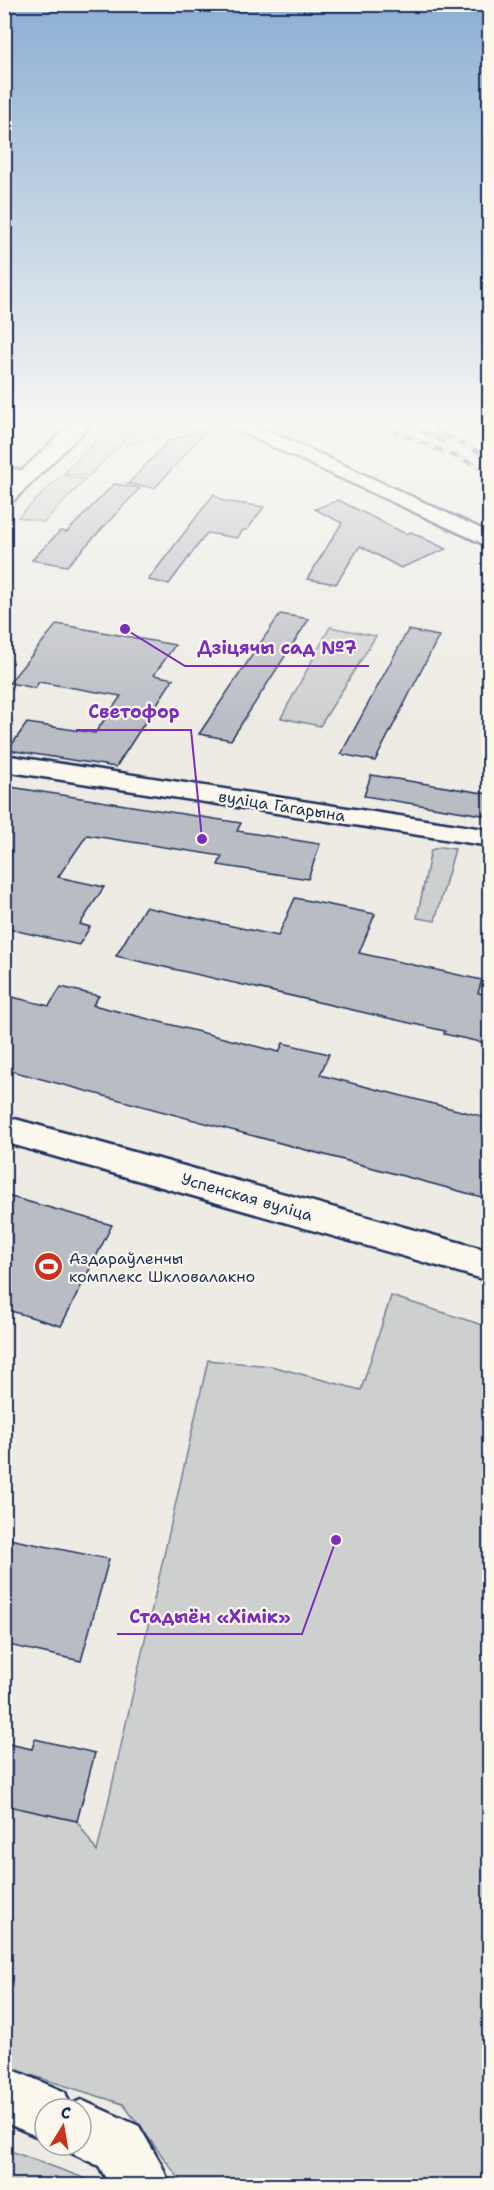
<svg xmlns="http://www.w3.org/2000/svg" width="494" height="2190" viewBox="0 0 494 2190" font-family="'Shantell Sans',sans-serif">
<rect width="100%" height="100%" fill="#eeebe4"/>
<filter id="ink" filterUnits="userSpaceOnUse"><feTurbulence type="fractalNoise" baseFrequency=".0167" numOctaves="2"/><feDisplacementMap in="SourceGraphic" scale="12" xChannelSelector="R" yChannelSelector="G"/><feConvolveMatrix kernelMatrix="1 2 1 2 8 2 1 2 1" color-interpolation-filters="sRGB"/></filter>
<g filter="url(#ink)">
<!-- green -->
<g fill="#cecfcf" stroke="#747f96" stroke-width="1.5">
<polygon points="117,420 144,420 89,476 64,473"/>
<polygon points="151,420 175,420 194,429 126,445"/>
<polygon points="62,475 86,479 44,522 18,517"/>
<polygon points="330,627 376,636 320,726 281,718"/>
<polygon points="440,847 455,849 435,921 417,918 431,850"/>
<polygon points="391,1296 489,1327 489,2185 184,2185 123,2104 5,2067 5,1805 77,1821 97,1852 208,1360 271,1366 361,1390"/>
<polygon points="5,2149 103,2185 5,2185"/>
</g>
<!-- building -->
<g fill="#b9bcc3" stroke="#1b2f5e" stroke-width="1.5">
<polygon points="209,427 155,488 128,484 168,441"/>
<polygon points="114,484 140,488 67,566 32,560 60,531 67,532"/>
<polygon points="214,494 223,501 264,507 247,530 243,530 237,538 207,533 169,584 148,580"/>
<polygon points="338,500 406,534 411,532 446,549 401,568 360,546 336,584 307,579 342,523 315,509"/>
<polygon points="280,614 309,619 231,740 199,734"/>
<polygon points="57,624 175,645 154,675 173,679 116,767 8,750 27,723 95,733 121,696 39,682 35,688 9,683"/>
<polygon points="408,630 439,636 375,761 341,754"/>
<polygon points="371,775 489,794 489,816 364,796"/>
<polygon points="4,786 241,823 237,831 320,844 308,879 218,865 222,856 87,835 58,877 104,887 80,924 90,927 79,945 4,928"/>
<polygon points="295,898 375,914 359,953 482,980 478,993 489,995 489,1044 444,1034 445,1031 116,956 145,907 278,936"/>
<polygon points="61,987 99,996 93,1005 279,1052 283,1043 329,1054 320,1075 489,1118 489,1199 4,1069 4,995 49,1006"/>
<polygon points="4,1195 112,1225 61,1326 4,1309"/>
<polygon points="4,1538 109,1559 81,1661 4,1644"/>
<polygon points="35,1739 95,1753 77,1821 4,1805 4,1743 32,1749"/>
</g>
<g fill="none" stroke-linecap="round" stroke-linejoin="round">
<defs>
<g id="minor">
<polygon points="4,467 34,473 37,477 34,481 27,483 4,479"/>
<polygon points="4,755 490,830 490,846 4,771"/>
<polygon points="4,2066 65,2092 70,2105 81,2100 139,2126 162,2166 170,2186 110,2186 99,2166 61,2148 60,2145 81,2145 81,2109 45,2109 45,2140 4,2122"/>
</g>
<g id="major">
<polygon points="75,420 95,420 11,503 4,505 4,488"/>
<polygon points="221,420 246,420 490,533 490,547 224,424"/>
<polygon points="4,1116 490,1251 490,1281 4,1142"/>
</g>
</defs>
<!-- minor casing -->
<use href="#minor" stroke="#1b2f5e" stroke-width="5"/>
<!-- major casing -->
<use href="#major" stroke="#1b2f5e" stroke-width="5"/>
<!-- minor -->
<use href="#minor" fill="#fbf7ec" fill-rule="evenodd"/>
<!-- major -->
<use href="#major" fill="#fbf7ec" fill-rule="evenodd"/>
<defs>
<g id="rail">
<polyline points="369,420 490,471"/>
<polyline points="399,420 443,441"/>
<polyline points="424,420 445,431"/>
<polyline points="436,432 490,457"/>
</g>
</defs>
<!-- rail casing -->
<use href="#rail" stroke="#1b2f5e" stroke-width="4.5"/>
<!-- rail -->
<use href="#rail" stroke="#fbf7ec" stroke-width="3" stroke-dasharray="8" stroke-linecap="butt"/>
</g>
</g>
<!-- sky -->
<linearGradient id="sky" x2="0" y2="1"><stop stop-color="#8cafd3"/><stop offset="0.58" stop-color="#f7f6f3"/><stop offset="1" stop-color="#f7f6f3" stop-opacity="0"/></linearGradient>
<rect width="494" height="727" fill="url(#sky)"/>
<!-- icons -->
<defs>
<symbol id="stadium-disc" viewBox="-11 -11 22 22"><circle r="9.5" fill="#c8321e" stroke="#fbf7ec"/><path d="M0-5a6.5 5 0 1 0 0 10a6.5 5 0 1 0 0-10ZM-3.5-1.8h7v3.6h-7Z" fill="#fff"/></symbol>
</defs>
<g fill-rule="evenodd">
<use href="#stadium-disc" x="32" y="1250" width="33" height="33"/>
</g>
<g text-anchor="middle" dominant-baseline="central" stroke-width="4.5" stroke-linejoin="round" paint-order="stroke">
<!-- street labels -->
<g font-size="16" fill="#1b2f5e" stroke="#fbf7ec">
<text transform="translate(282 806) rotate(9)">вуліца Гагарына</text>
<text transform="translate(247 1197) rotate(16)">Успенская вуліца</text>
</g>
<!-- poi labels -->
<g font-size="16" fill="#1b2f5e" stroke="#fbf7ec" text-anchor="start">
<text x="69" y="1258">Аздараўленчы<tspan x="69" dy="18">комплекс Шкловалакно</tspan></text>
</g>
</g>
<!-- callouts -->
<path fill="none" stroke="#7b2cbf" stroke-width="2" d="M125 629L185 666H369M202 839L191 730H76M336 1540L302 1634H117"/>
<g fill="#7b2cbf" stroke="#fbf7ec" stroke-width="2">
<circle cx="125" cy="629" r="6"/>
<circle cx="202" cy="839" r="6"/>
<circle cx="336" cy="1540" r="6"/>
</g>
<g font-size="18" text-anchor="middle" font-weight="bold" fill="#7b2cbf" stroke="#fbf7ec" stroke-width="4.5" stroke-linejoin="round" paint-order="stroke">
<text x="277" y="654">Дзіцячы сад №7</text>
<text x="134" y="718">Светофор</text>
<text x="210" y="1623">Стадыён «Хімік»</text>
</g>
<!-- margin -->
<rect width="494" height="2190" fill="none" stroke="#fbf7ec" stroke-width="24"/>
<rect x="12" y="12" width="470" height="2166" fill="none" stroke="#1b2f5e" stroke-width="2" filter="url(#ink)"/>
<!-- north arrow -->
<g transform="translate(63 2127) rotate(11)"><circle r="28" fill="#fbf7ec" stroke="#a1a7b3" stroke-width="1.5"/>
<path d="M0-4.5L10 22L0 15L-10 22Z" fill="#c8321e"/>
<text y="-9" font-size="16" font-weight="bold" text-anchor="middle" fill="#1b2f5e">С</text>
</g>
</svg>
